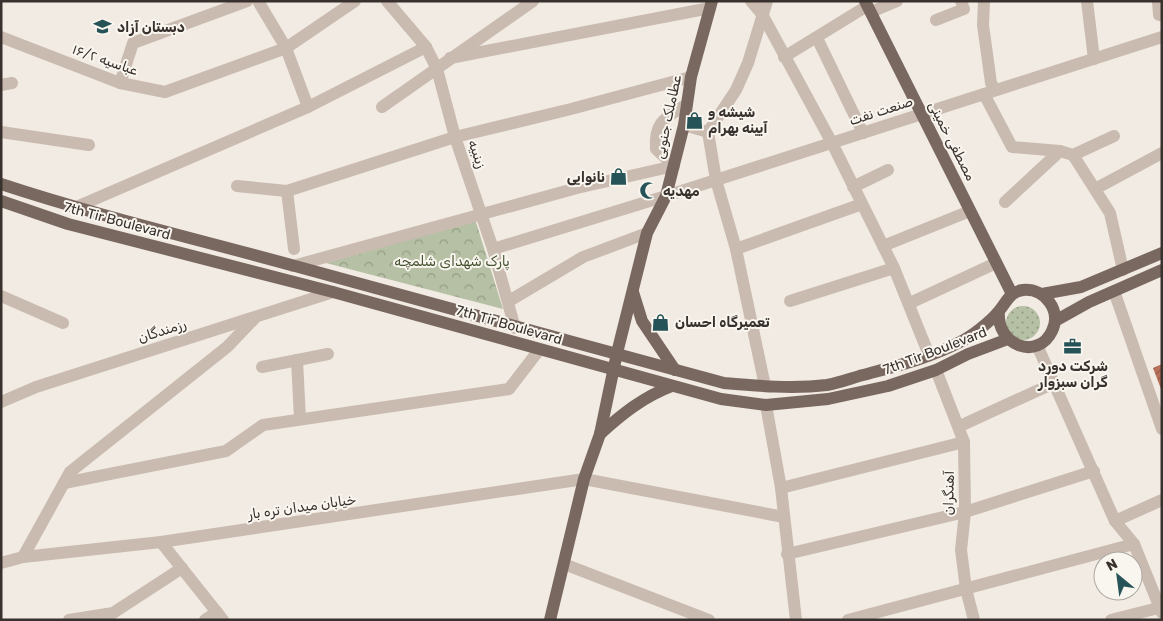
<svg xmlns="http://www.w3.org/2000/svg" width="1163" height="621" viewBox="0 0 1163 621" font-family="Rubik,'Noto Naskh Arabic',sans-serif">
<defs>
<pattern id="grass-dots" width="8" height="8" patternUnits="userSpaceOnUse" patternTransform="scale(1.25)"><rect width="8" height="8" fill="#b6c0a4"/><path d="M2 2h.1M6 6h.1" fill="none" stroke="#959d86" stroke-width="1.8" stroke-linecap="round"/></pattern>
<pattern id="park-crowns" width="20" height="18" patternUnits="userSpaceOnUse" patternTransform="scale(1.25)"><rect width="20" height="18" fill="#b6c0a4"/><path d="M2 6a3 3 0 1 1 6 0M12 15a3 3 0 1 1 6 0" fill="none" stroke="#959d86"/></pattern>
<pattern id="building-hatch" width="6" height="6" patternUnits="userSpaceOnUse" patternTransform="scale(1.25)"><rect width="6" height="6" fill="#ba7159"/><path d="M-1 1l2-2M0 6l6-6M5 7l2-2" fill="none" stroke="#985d4a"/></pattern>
</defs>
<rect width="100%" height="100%" fill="#f2ebe3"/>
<!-- grass -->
<circle fill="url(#grass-dots)" cx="1023" cy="323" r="17"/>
<!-- park -->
<polygon fill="url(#park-crowns)" points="475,219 503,309 326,263"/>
<!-- building -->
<polygon fill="url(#building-hatch)" points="1162,364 1162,389 1161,389 1153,368"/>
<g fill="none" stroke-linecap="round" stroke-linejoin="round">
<!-- minor -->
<g stroke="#c9bbb0" stroke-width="12">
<polyline points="258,1 286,48 308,107"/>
<polyline points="387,1 426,47 437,69 455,137 493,249 515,328"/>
<polyline points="751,1 762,14 832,143 894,268 929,355"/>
<polyline points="984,1 983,25 991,83 995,90"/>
<polyline points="1087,1 1094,59"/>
<polyline points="1158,1 1159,15"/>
<polyline points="871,12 897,1"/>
<polyline points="936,20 964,9 961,1"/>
<polyline points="1,37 120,83 165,92 286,48 355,1"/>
<polyline points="817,38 863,133"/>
<polyline points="784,57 867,6"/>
<polyline points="450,58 710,8"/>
<polyline points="120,83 133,43 247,1"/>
<polyline points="1,85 12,83"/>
<polyline points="984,94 1012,147 1060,151 1073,155 1110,213 1123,270"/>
<polyline points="382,107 533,1"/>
<polyline points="684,125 708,132"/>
<polyline points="1,132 89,145"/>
<polyline points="1073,155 1114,136"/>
<path d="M674,166L656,149C654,121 666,118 687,104"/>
<polyline points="237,186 287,191 455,137 571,109 691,77"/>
<polyline points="853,187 888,170"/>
<polyline points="1095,189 1162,153"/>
<polyline points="287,191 294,249"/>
<polyline points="1005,202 1060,151"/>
<polyline points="74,208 308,107 426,47"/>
<polyline points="883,246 970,211"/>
<polyline points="493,249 666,196 1162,37"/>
<polyline points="736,249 862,204"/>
<polyline points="293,266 577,188 674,166"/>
<polyline points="1114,291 1162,429"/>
<polyline points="1,296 63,323"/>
<polyline points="509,301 583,257 647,233"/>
<polyline points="790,301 894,268"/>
<polyline points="910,303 996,263"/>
<polyline points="1037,345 1115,521 1134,544 1162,613"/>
<polyline points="297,360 300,419"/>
<polyline points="262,367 328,354"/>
<polyline points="936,370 964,442 965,512 961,550 966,589 974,620"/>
<polyline points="765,386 736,249 716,180 708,132 736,90 748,63 767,1"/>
<polyline points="1,402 36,387 333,292"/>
<polyline points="766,405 781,488 796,620"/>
<polyline points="960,426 1054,383"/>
<polyline points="64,483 226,451 263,425 509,389 539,350"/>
<polyline points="781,488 964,442"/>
<polyline points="1115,521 1162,500"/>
<polyline points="161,542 223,620"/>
<polyline points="787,554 965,512 1094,471"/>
<polyline points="23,557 70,472 227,347 254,319"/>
<polyline points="1,563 23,557 161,542 584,479 784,517"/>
<polyline points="564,564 709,620"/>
<polyline points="69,620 113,613 182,568"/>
<polyline points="205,620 217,612"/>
<polyline points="848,620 1134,544"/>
<polyline points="1111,620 1162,607"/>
</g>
<!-- major -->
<g stroke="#796860" stroke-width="12">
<polyline points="865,1 1012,294"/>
<path d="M1,184C98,216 197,239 295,266C438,306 581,344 724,383C758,386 793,389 827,385C839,383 852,378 863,375C896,366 930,358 960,342C972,336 990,322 999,311C1007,302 1009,292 1023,290C1045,288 1062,311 1052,331C1038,361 996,346 999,311"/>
<polyline points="1,201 68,224 333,292 721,399 766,405 828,399 888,386 936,370 968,354 1008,339"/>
<polyline points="633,292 642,321 675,370"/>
<polyline points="1042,294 1081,287 1162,253"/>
<polyline points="1055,321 1089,302 1162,270"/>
<path d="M600,434C622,414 643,397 672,386"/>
<polyline points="550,620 584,479 600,434 617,353 647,233 666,196 684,125 691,77 712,1"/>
</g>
</g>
<!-- icons -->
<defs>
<symbol id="school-bare" viewBox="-9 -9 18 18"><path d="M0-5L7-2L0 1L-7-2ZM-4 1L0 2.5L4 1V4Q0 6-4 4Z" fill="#265357" stroke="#f9f5ef" stroke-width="2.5" paint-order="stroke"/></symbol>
<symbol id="shop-bare" viewBox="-9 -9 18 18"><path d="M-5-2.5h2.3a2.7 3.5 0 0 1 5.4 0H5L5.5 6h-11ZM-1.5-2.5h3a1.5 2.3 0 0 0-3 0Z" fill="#265357" stroke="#f9f5ef" stroke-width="2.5" paint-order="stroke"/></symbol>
<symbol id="mosque-bare" viewBox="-9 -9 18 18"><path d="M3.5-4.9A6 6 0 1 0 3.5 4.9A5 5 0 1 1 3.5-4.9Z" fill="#265357" stroke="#f9f5ef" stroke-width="2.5" paint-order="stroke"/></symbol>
<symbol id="office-bare" viewBox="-9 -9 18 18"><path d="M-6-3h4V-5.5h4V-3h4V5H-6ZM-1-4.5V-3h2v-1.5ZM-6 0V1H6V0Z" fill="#265357" stroke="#f9f5ef" stroke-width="2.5" paint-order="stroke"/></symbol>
</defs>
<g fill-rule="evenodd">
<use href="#school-bare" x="90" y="14" width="25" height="25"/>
<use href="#shop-bare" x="682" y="108" width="25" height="25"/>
<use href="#shop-bare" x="606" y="164" width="25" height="25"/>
<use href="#mosque-bare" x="636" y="178" width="25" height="25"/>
<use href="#shop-bare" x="648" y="310" width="25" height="25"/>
<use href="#office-bare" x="1060" y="334" width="25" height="25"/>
</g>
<g text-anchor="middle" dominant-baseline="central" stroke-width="4" stroke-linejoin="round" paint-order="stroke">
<!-- poi labels -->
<g font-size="14" font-weight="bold" fill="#39312d" stroke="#f9f5ef" text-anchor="start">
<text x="117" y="27">دبستان آزاد</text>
<text x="708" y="112">شیشه و<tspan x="708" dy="16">آیینه بهرام</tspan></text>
<text x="605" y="177" text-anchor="end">نانوایی</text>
<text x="663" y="191">مهدیه</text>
<text x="675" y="322">تعمیرگاه احسان</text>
<text x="1073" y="366" text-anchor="middle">شرکت دورد<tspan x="1073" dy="16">گران سبزوار</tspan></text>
</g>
<!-- street labels -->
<g font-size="14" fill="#39312d" stroke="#f9f5ef">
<text transform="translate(105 60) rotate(19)">عباسیه ۱۶/۲</text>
<text transform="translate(881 111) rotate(-18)">صنعت نفت</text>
<text transform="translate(668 117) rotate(-78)">عطاملک جنوبی</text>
<text transform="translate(952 141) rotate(63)">مصطفی خمینی</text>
<text transform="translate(477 154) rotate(71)">زینبیه</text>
<text transform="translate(117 221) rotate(15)">7th Tir Boulevard</text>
<text transform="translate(509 325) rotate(16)">7th Tir Boulevard</text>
<text transform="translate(162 331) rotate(-18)">رزمندگان</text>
<text transform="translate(935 351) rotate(-21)">7th Tir Boulevard</text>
<text transform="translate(949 493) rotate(-89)">آهنگران</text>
<text transform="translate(302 507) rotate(-8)">خیابان میدان تره بار</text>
</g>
<!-- park labels -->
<g font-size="14" fill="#485533" stroke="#f9f5ef">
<text x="452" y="261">پارک شهدای شلمچه</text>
</g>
</g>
<!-- border -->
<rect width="1163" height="621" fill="none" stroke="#39312d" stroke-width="5"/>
<!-- north arrow -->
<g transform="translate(1118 576) rotate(331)"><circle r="24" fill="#f9f5ef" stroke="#aca7a1"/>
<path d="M0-4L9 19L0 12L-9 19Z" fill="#265357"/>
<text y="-8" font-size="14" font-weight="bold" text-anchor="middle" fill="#39312d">N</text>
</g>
</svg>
